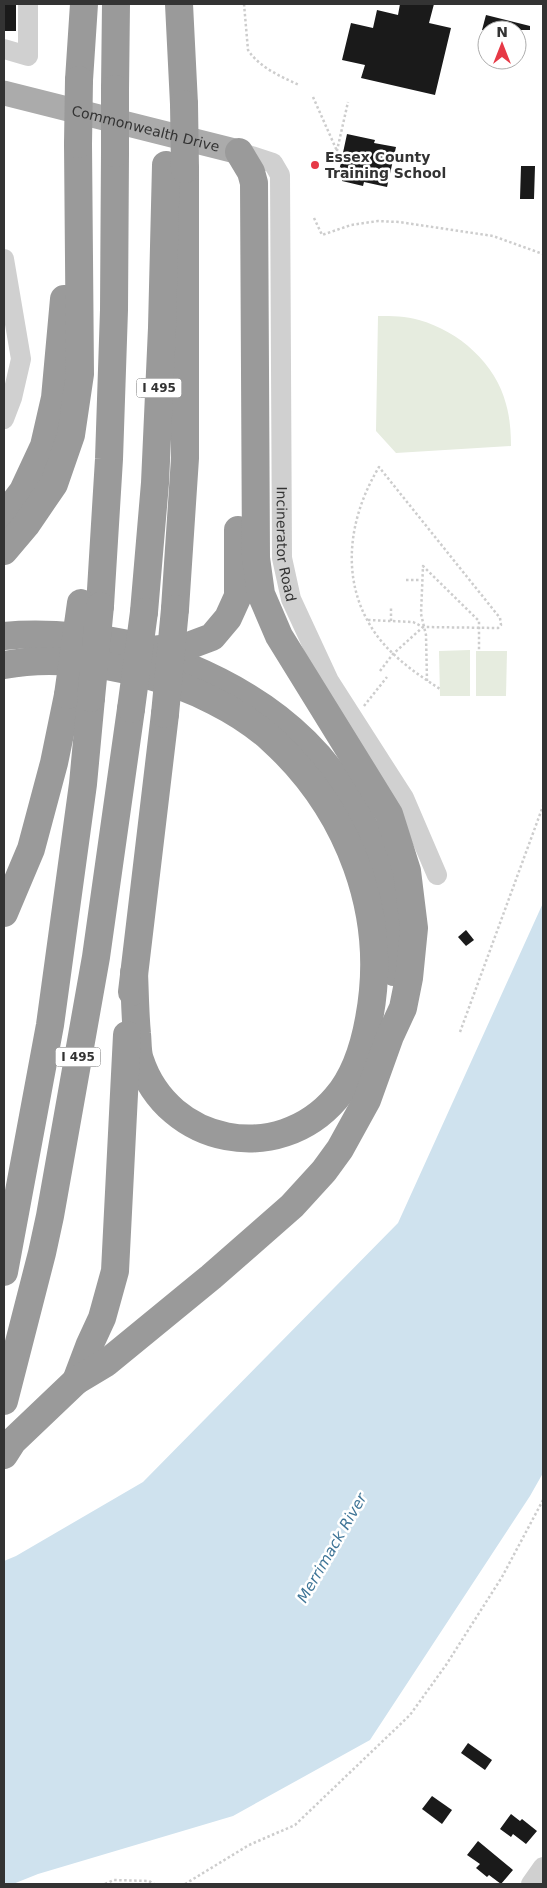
<svg xmlns="http://www.w3.org/2000/svg" width="547" height="1888" viewBox="0 0 547 1888" font-family="'DejaVu Sans',sans-serif">
<rect width="100%" height="100%" fill="#fff"/>
<!-- green -->
<g fill="#e6ecdf">
<path d="M378,316C392,316 406,316 419,320C459,331 496,364 506,404C510,418 511,432 511,446L396,453L376,431Z"/>
<polygon points="470,650 470,696 440,696 439,651"/>
<polygon points="476,651 507,651 506,696 476,696"/>
</g>
<!-- water -->
<polygon fill="#cfe2ee" points="543,903 543,1473 530,1496 370,1740 233,1816 38,1874 13,1884 4,1884 4,1561 16,1556 143,1482 398,1223"/>
<!-- building -->
<g fill="#1a1a1a">
<rect x="4" y="4" width="12" height="27"/>
<polygon points="400,4 434,4 429,23 451,28 435,95 361,78 365,65 342,60 351,23 373,28 377,10 398,15"/>
<polygon points="486,15 530,26 530,30 482,30"/>
<polygon points="347,134 375,140 374,143 396,147 387,187 364,182 363,186 342,181 343,177 338,176"/>
<polygon points="521,166 535,166 534,199 520,199"/>
<polygon points="466,930 474,940 466,946 458,937"/>
<polygon points="468,1743 492,1760 485,1770 461,1753"/>
<polygon points="432,1796 452,1810 442,1824 422,1809"/>
<polygon points="511,1814 520,1821 522,1819 537,1831 526,1844 513,1834 511,1837 500,1829"/>
<polygon points="478,1841 513,1870 501,1884 489,1875 487,1877 476,1868 480,1864 467,1855"/>
</g>
<g fill="none" stroke-linecap="round" stroke-linejoin="round">
<!-- path -->
<g stroke="#cdcdcd" stroke-width="2.5" stroke-dasharray="2.5 2.5" stroke-linecap="butt">
<path d="M244,4L248,50C260,68 280,76 299,85"/>
<polyline points="313,97 337,151"/>
<polyline points="342,156 336,155 348,102"/>
<polyline points="314,218 322,235 351,225 378,221 399,222 493,236 543,254"/>
<polyline points="406,580 421,580"/>
<path d="M368,620L413,622L423,627L498,628L501,625L500,618L379,467C347,520 339,585 378,637C395,659 417,674 440,689"/>
<polyline points="391,621 391,607"/>
<polyline points="380,671 393,654 423,627"/>
<polyline points="427,681 426,635 421,614 423,566 479,621 479,651"/>
<polyline points="364,706 387,677"/>
<polyline points="460,1032 543,806"/>
<polyline points="105,1884 114,1880 149,1881 154,1884"/>
<polyline points="185,1884 249,1845 295,1825 410,1715 446,1665 502,1577 543,1500"/>
</g>
<!-- minor -->
<g stroke="#d0d0d0" stroke-width="20">
<polyline points="4,49 28,56 28,4"/>
<path id="s1" d="M239,152L273,163L280,175L282,558L291,599L329,681L404,798L437,875"/>
<polyline points="4,259 21,359 12,398 4,419"/>
<polyline points="531,1884 543,1867"/>
</g>
<!-- major -->
<path stroke="#ababab" stroke-width="25" id="s2" d="M4,93L239,152"/>
<!-- highway -->
<g stroke="#9a9a9a" stroke-width="28">
<polyline points="179,4 184,104"/>
<polyline points="79,80 84,4"/>
<polyline points="115,89 116,4"/>
<polyline points="4,516 23,491 44,446 55,398 64,299"/>
<polyline points="4,551 26,525 54,484 71,435 80,374 78,144"/>
<polyline points="100,606 109,459 114,310 115,153"/>
<polyline points="175,609 185,458 185,169"/>
<polyline points="144,612 155,483 162,328 166,165"/>
<path d="M4,636C46,632 110,637 150,650C163,654 176,661 188,667C231,685 272,709 305,742C365,801 398,889 394,972"/>
<polyline points="152,650 188,646 212,637 228,618 238,596 238,530"/>
<path d="M4,665C87,649 208,682 271,739C349,810 389,914 369,1019C364,1047 355,1076 336,1098C278,1166 168,1145 140,1060C137,1052 138,1042 137,1034C135,1014 135,994 134,973"/>
<polyline points="4,913 31,849 54,763 68,695"/>
<polyline points="132,992 165,714"/>
<polyline points="4,1272 50,1025 83,784 91,698"/>
<polyline points="76,1381 90,1344 102,1318 115,1271 127,1035"/>
<polyline points="4,1401 42,1253 50,1216 96,957 131,709"/>
<polyline points="4,1455 13,1441 76,1381 106,1363 211,1277 292,1206 324,1171 340,1149 367,1100 390,1036 403,1008 409,978 414,928 407,871 389,814 279,636 261,594 256,558 254,183 251,172 239,152"/>
</g>
<!-- highway-bridge -->
<g stroke="#9a9a9a" stroke-width="28">
<polyline points="184,104 185,169"/>
<polyline points="78,144 79,80"/>
<polyline points="115,153 115,89"/>
<polyline points="68,695 81,603"/>
<polyline points="91,698 100,606"/>
<polyline points="131,709 144,612"/>
<polyline points="165,714 175,609"/>
</g>
</g>
<!-- markers -->
<circle fill="#e63946" stroke="#fff" stroke-width="2" cx="315" cy="165" r="5"/>
<g text-anchor="middle" dominant-baseline="central" stroke-width="5" stroke-linejoin="round" paint-order="stroke">
<!-- shield labels -->
<g fill="#fff" stroke="#707070" stroke-width="1">
<rect x="136.5" y="378.5" width="45" height="19" rx="4"/>
<rect x="55.5" y="1047.5" width="45" height="19" rx="4"/>
</g>
<g font-size="12" font-weight="bold" fill="#333">
<text x="159" y="388">I 495</text>
<text x="78" y="1057">I 495</text>
</g>
<!-- street labels -->
<g font-size="14" fill="#333" stroke="#fff">
<text stroke="none"><textPath href="#s2" startOffset="146">Commonwealth Drive</textPath></text>
<text stroke="none"><textPath href="#s1" startOffset="419">Incinerator Road</textPath></text>
</g>
<!-- poi labels -->
<g font-size="14" font-weight="bold" fill="#333" stroke="#fff" text-anchor="start">
<text x="325" y="157">Essex County<tspan x="325" dy="16">Training School</tspan></text>
</g>
<!-- water labels -->
<g font-size="15" font-style="italic" fill="#3f7597" stroke="#fff">
<text transform="translate(332 1548) rotate(-60)">Merrimack River</text>
</g>
</g>
<!-- border -->
<rect width="547" height="1888" fill="none" stroke="#333333" stroke-width="10"/>
<!-- north arrow -->
<g transform="translate(502 45)"><circle r="24" fill="#ffffff" stroke="#adadad"/>
<path d="M0-4L9 19L0 12L-9 19Z" fill="#e63946"/>
<text y="-8" font-size="14" font-weight="bold" text-anchor="middle" fill="#333333">N</text>
</g>
</svg>
